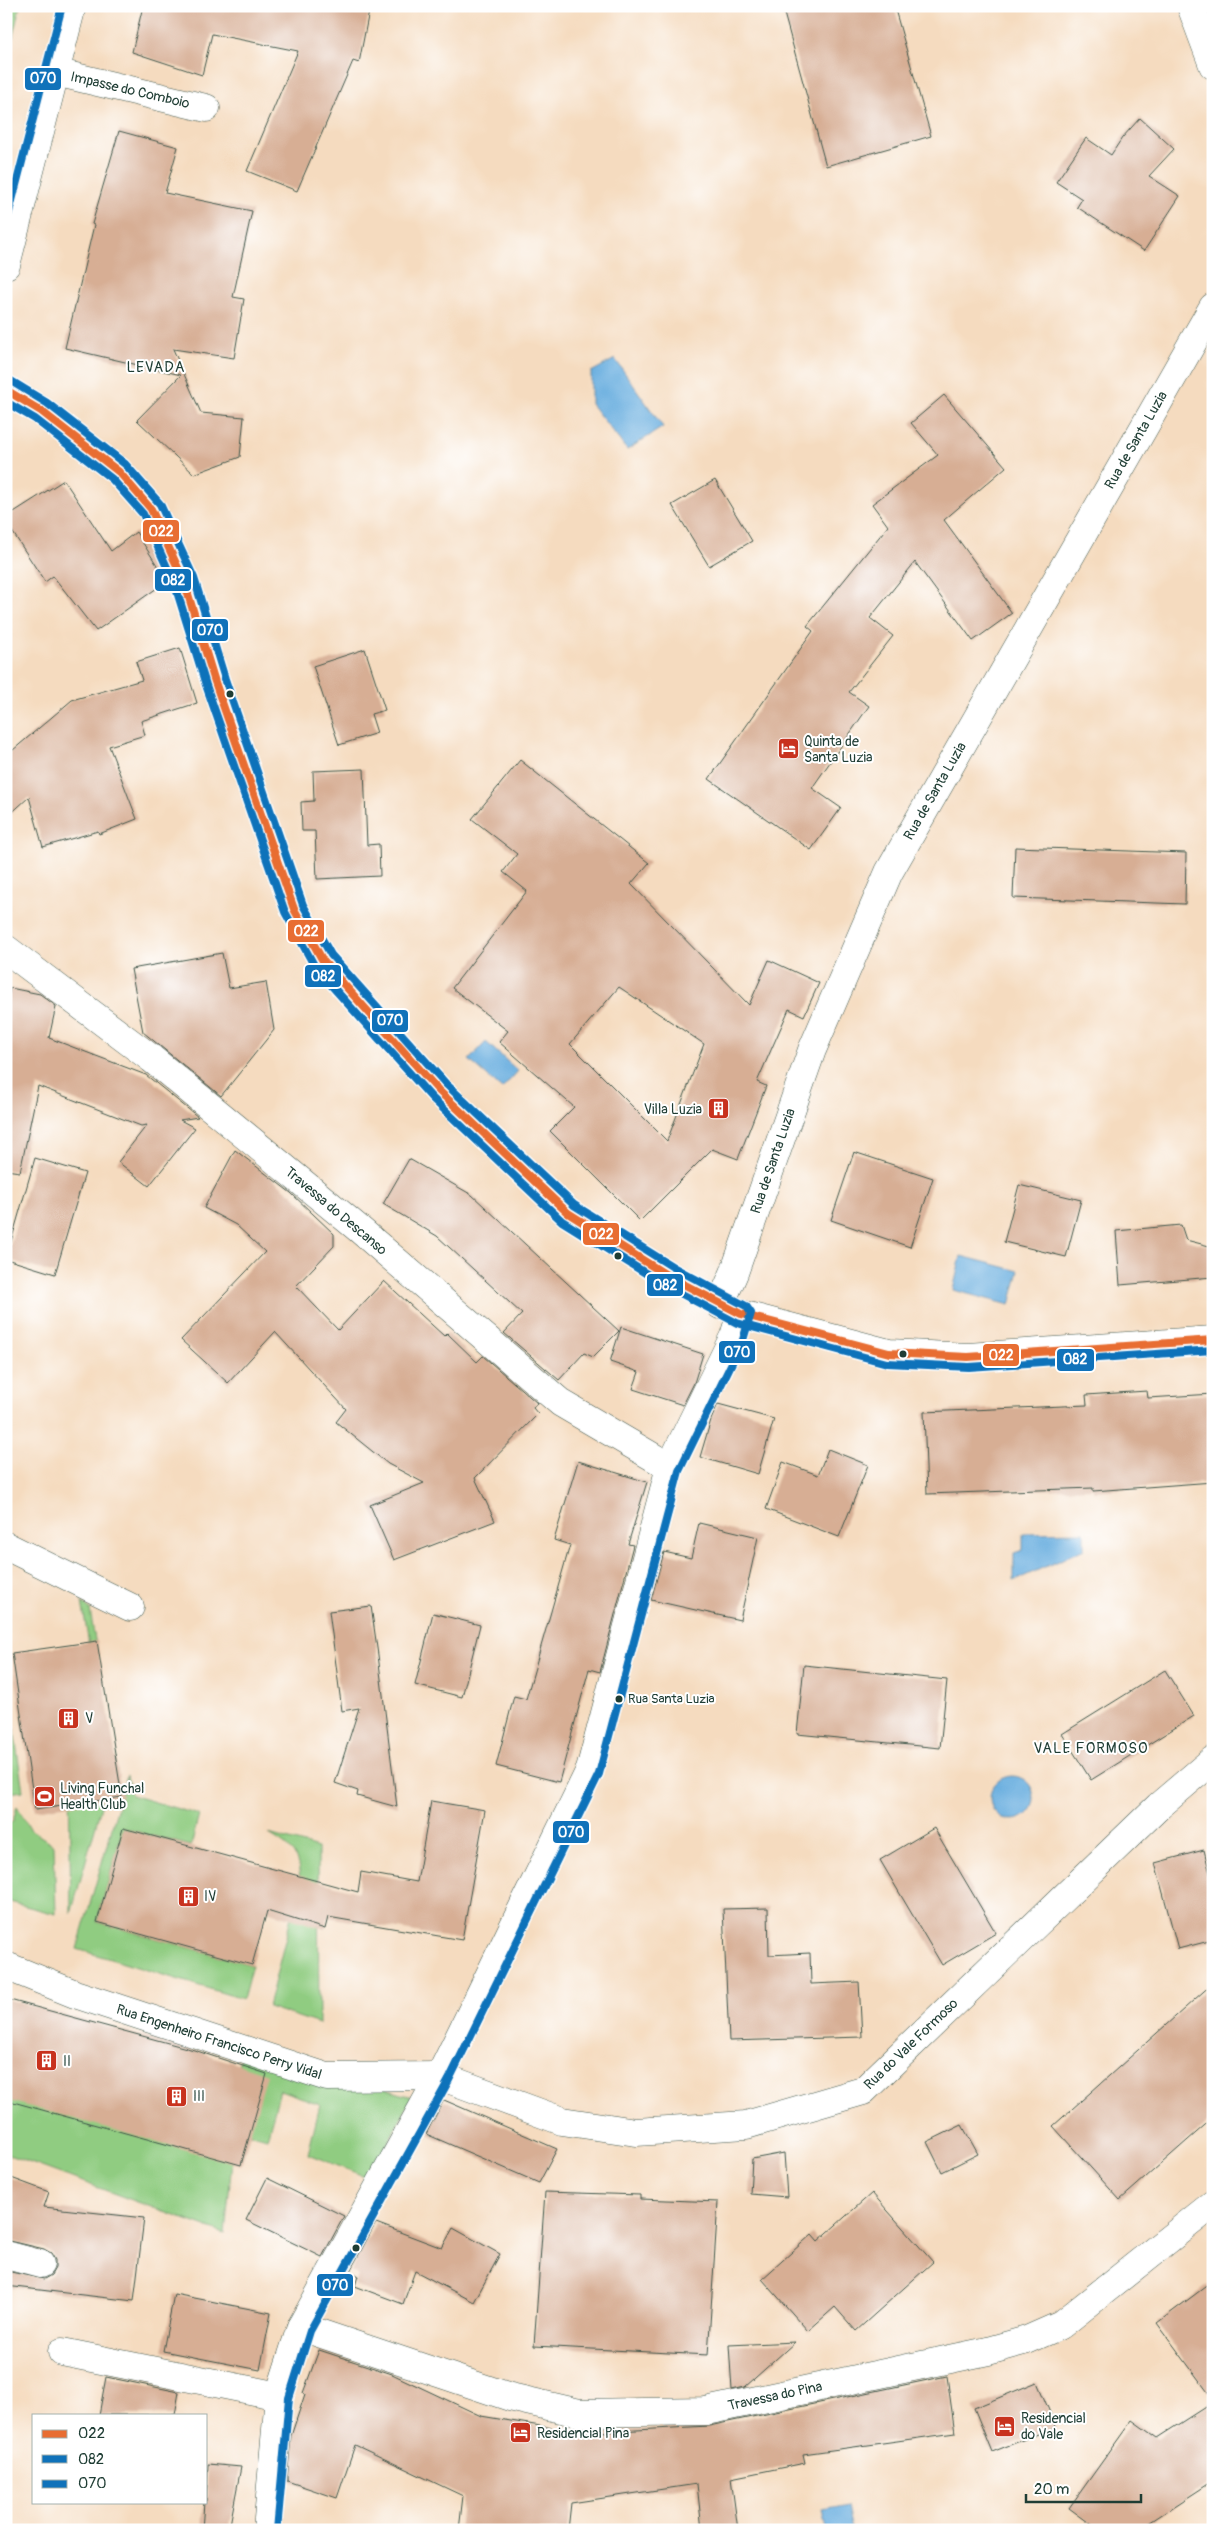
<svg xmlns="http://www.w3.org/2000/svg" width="1219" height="2536" viewBox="0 0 1219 2536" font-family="Pangolin,sans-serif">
<rect width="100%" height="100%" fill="#fff"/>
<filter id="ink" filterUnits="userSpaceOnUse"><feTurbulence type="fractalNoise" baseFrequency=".02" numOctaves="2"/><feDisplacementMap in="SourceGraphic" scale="10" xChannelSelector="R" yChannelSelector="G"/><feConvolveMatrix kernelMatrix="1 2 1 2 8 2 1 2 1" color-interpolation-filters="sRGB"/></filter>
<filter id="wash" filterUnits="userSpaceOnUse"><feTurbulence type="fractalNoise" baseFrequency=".0096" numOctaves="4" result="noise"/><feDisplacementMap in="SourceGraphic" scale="20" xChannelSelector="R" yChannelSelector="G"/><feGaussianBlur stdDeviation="1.12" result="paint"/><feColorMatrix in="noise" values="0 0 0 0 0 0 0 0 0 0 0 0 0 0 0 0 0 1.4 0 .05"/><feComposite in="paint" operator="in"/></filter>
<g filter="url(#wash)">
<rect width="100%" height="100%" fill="#f5dbbf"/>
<!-- green -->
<g fill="#90cc81" stroke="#58845a">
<polygon points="6,6 20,6 6,65"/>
<polygon points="82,1602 90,1610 103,1687 96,1688"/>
<polygon points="6,1674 23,1791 9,1793 6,1774"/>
<polygon points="127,1775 131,1795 199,1815 191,1846 123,1828 97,1922 252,1965 243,1999 77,1949"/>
<polygon points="109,1778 71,1914 69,1784"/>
<polygon points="17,1806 31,1830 54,1845 56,1914 6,1901 6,1827 13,1821"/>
<path d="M269,1834L318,1848L319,2024L268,2007L300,1882C299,1854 292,1848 269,1834Z"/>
<polygon points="243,2048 412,2097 369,2178 308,2154 320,2104 280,2090 267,2138 235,2129 225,2234 6,2154 6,2098 214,2155"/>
</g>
<!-- water -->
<g fill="#69aedf" stroke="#44768a">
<polygon points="615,359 663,427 627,450 591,404 591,372"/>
<polygon points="486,1042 518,1071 502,1089 469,1060"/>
<polygon points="961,1256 1019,1271 1010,1305 953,1290"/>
<polygon points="1084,1532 1084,1549 1014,1581 1014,1553 1023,1550 1023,1533"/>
<circle cx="1012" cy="1798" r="22"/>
<polygon points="847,2505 852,2530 827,2530 823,2510"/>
</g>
<g id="blocks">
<!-- building -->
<g fill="#d7ae94" fill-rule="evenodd">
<polygon points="143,6 370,6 359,63 353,61 297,191 247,171 298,51 212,34 202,75 132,52"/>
<polygon points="782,6 894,6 931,136 826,166"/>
<polygon points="1140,118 1174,149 1149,176 1180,196 1144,251 1077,207 1082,199 1056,182 1086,138 1111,155 1122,138"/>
<polygon points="119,131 178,147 165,193 252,211 233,297 244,299 234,358 173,349 201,413 244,417 240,457 194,474 137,420 181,375 65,348 94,225 92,224"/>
<polygon points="944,395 1006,467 944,520 1012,613 973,641 915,562 870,618 893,636 849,692 869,706 812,788 841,808 811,850 709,779 813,631 807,626 888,526 872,504 938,455 911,423"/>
<polygon points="64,480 111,551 136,532 167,581 96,631 53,576 45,582 6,522 6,517"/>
<polygon points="715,480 752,541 709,566 672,505"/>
<polygon points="180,648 197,703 141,721 145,735 109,746 137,819 99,834 98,831 43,847 29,797 6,818 6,756 72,700 142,680 136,662"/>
<polygon points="365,649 385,710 371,714 377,733 339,745 313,666"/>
<path d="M520,760L649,863L631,884L749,1005L769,960L819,983L804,1016L789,1009L757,1082L766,1086L738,1159L712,1149L640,1221L550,1131L574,1107L499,1042L508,1031L452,988L527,891L503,872L517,854L472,819ZM619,987L704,1044L667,1141L570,1044Z"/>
<polygon points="364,769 367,845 379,844 380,876 317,879 315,831 302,831 301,802 314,801 313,771"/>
<polygon points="1015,847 1186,853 1185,904 1013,898"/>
<polygon points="222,953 229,988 266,982 274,1030 221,1096 143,1032 131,969"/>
<polygon points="10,988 40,994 56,1006 49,1038 146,1075 198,1117 180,1120 195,1128 149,1186 118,1162 147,1125 141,1126 38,1086 20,1172 6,1170 6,1007"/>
<polygon points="235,1150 291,1193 334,1234 334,1246 296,1286 338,1330 384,1281 444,1336 447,1333 477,1362 483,1356 537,1403 533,1408 538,1414 475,1478 495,1521 394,1560 370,1505 424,1483 388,1464 336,1422 346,1409 275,1332 228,1383 181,1340 265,1252 236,1225 204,1208"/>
<polygon points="854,1152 933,1178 910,1247 831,1220"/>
<polygon points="35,1158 85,1173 55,1274 6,1259"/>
<polygon points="409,1159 472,1195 619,1331 593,1357 584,1353 559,1380 504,1333 522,1314 437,1236 383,1204"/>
<polygon points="1019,1185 1081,1200 1066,1257 1004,1242"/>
<polygon points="1181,1225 1186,1240 1213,1247 1213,1277 1120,1285 1116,1231"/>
<polygon points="621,1327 703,1354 694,1383 683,1405 633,1389 639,1372 610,1362"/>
<polygon points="1147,1391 1148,1398 1213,1394 1213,1482 1093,1491 1093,1488 927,1494 924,1412 1087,1405 1086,1395"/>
<polygon points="718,1404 774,1419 758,1474 700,1457 711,1420"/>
<polygon points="828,1449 868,1465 839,1537 766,1509 783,1462 818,1475"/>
<polygon points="578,1461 647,1482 628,1544 633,1545 600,1672 589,1669 559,1782 496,1766 514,1696 526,1699 570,1545 554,1540"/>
<polygon points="699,1523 758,1537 740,1620 651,1600 664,1552 691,1558"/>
<polygon points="371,1606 378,1655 397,1807 357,1796 358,1791 335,1783 359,1708 342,1711 329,1611"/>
<polygon points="433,1613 480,1625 462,1697 415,1685"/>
<polygon points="97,1641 122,1797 35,1810 12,1653"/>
<polygon points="804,1665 947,1680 940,1748 797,1734"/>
<polygon points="1165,1670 1194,1716 1091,1780 1062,1734"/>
<polygon points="431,1801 485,1810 462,1940 328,1917 325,1929 267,1911 252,1965 97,1922 123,1828 358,1892 361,1872 417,1882"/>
<polygon points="934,1828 996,1933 942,1965 880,1860"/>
<polygon points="1204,1850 1213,1885 1213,1940 1178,1949 1155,1863"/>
<polygon points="768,1908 769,1955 810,1953 811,1984 859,1982 862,2037 729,2041 723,1909"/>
<polygon points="1213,1983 1213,2118 1120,2200 1053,2126"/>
<polygon points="6,1999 194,2050 267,2074 241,2165 6,2100"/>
<polygon points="444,2100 557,2149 539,2183 426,2134"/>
<polygon points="962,2125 978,2154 942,2172 927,2142"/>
<polygon points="784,2153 787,2197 750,2194 752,2159"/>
<polygon points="6,2176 49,2192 44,2207 144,2218 134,2301 6,2286 6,2271 44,2279 51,2275 55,2268 55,2260 51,2253 44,2249 6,2240"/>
<polygon points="267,2178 344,2216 322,2257 246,2220"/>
<polygon points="545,2192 640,2195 640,2199 718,2202 708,2355 534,2346"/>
<polygon points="872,2193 933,2262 856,2331 835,2307 808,2331 762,2279 812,2234 818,2241"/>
<polygon points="376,2223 442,2248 453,2228 500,2254 474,2302 415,2271 403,2304 355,2286 358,2276 350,2271"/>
<polygon points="1213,2281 1213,2399 1157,2323"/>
<polygon points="174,2294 271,2313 260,2370 163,2351"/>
<polygon points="795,2342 745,2387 732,2390 729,2345"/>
<polygon points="319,2350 392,2374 481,2416 582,2433 709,2426 947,2376 955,2433 803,2454 805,2463 731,2478 738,2530 702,2530 697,2484 571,2503 568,2530 459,2530 463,2496 355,2445 337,2498 287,2481 291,2436 305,2394 303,2393"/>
<polygon points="106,2377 179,2392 175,2415 99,2415"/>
<polygon points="1037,2382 1056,2427 992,2452 974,2408"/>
<polygon points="1213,2402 1213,2481 1138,2530 1099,2530 1069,2508 1132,2420 1157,2438"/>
<polygon points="208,2464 241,2467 229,2530 202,2530 204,2502 206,2502"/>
</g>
</g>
</g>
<g filter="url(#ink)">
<use href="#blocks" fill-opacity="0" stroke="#3f5549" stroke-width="1"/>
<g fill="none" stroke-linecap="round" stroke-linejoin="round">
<defs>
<g id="minor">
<polyline points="1191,6 1213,65"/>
<polyline points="55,72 206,108"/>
<polyline points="6,265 72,6"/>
<polyline points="6,390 41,411 119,472 151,509 184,581 215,682 294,909 323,961 439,1091 568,1213 668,1276 741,1314 889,1353 968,1357 1213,1340"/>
<polyline points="6,949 152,1059 359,1229 561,1403 670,1467"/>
<polyline points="720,1305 734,1273 812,1050 889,872 1213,307"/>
<polyline points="6,1546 130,1607"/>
<polyline points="6,1966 75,1994 327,2077 440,2076 562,2121 636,2132 746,2125 863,2091 1159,1806 1213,1760"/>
<polyline points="6,2255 40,2264"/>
<polyline points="301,2327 510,2397 579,2413 706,2411 988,2351 1027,2340 1061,2325 1213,2204"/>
<polyline points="62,2352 279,2396"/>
<polyline points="267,2530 279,2396 301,2327 440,2076 590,1770 670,1467 734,1336 741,1314"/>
</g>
</defs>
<!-- minor casing -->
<use href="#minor" stroke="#3f5549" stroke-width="29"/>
<!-- minor -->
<use href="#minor" stroke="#fff" stroke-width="28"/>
<defs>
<polyline id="bus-1" points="6,390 41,411 119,472 151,509 184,581 215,682 294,909 323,961 439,1091 568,1213 668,1276 741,1314 889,1353 968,1357 1213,1340"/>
<polyline id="bus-2" points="6,402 35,419 112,479 143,514 175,585 206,685 285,912 315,967 432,1098 562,1221 663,1284 737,1323 887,1363 969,1367 1213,1350"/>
<g id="bus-3">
<polyline points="6,224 62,6"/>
<polyline points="11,381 47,403 125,464 160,504 194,578 225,679 303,905 331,955 446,1084 574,1205 673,1267 746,1306 751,1313 743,1340 679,1471 599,1774 449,2080 310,2331 289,2398 277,2530"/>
</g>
</defs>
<!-- bus-1 casing -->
<use href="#bus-1" stroke="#fff" stroke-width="11"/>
<!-- bus-2 casing -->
<use href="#bus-2" stroke="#fff" stroke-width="11"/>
<!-- bus-3 casing -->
<use href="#bus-3" stroke="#fff" stroke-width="11"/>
<!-- bus-1 -->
<use href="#bus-1" stroke="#e86d32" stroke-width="8"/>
<!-- bus-2 -->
<use href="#bus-2" stroke="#1072ba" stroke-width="8"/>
<!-- bus-3 -->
<use href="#bus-3" stroke="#1072ba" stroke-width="8"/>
</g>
</g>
<!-- icons -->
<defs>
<symbol id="hotel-square" viewBox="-11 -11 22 22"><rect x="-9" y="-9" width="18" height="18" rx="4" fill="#c8321e" stroke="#fff"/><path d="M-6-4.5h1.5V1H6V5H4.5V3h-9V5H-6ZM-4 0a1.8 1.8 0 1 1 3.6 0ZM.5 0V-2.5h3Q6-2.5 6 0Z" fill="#fff"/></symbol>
<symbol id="building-square" viewBox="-11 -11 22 22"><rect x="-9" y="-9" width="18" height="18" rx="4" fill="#c8321e" stroke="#fff"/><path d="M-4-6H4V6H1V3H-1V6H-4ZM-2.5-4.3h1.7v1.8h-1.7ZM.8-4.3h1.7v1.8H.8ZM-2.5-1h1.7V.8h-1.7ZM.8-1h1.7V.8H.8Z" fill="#fff"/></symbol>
<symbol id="stadium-square" viewBox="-11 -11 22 22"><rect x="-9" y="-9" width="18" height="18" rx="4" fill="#c8321e" stroke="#fff"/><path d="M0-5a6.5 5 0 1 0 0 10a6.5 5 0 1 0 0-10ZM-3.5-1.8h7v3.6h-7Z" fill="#fff"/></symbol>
</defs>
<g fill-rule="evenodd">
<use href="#hotel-square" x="776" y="736" width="25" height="25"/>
<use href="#building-square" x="706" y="1096" width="25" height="25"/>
<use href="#building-square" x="56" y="1706" width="25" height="25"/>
<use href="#stadium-square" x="32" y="1784" width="25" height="25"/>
<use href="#building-square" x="176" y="1884" width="25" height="25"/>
<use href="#building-square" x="34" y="2048" width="25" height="25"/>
<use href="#building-square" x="164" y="2084" width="25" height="25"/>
<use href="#hotel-square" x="992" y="2414" width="25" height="25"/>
<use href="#hotel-square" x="508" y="2420" width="25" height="25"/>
</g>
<!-- markers -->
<g fill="#1f3d34" stroke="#fff" stroke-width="2">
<circle cx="230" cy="694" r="4.5"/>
<circle cx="618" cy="1256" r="4.5"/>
<circle cx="903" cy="1354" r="4.5"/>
<circle cx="619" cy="1699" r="4.5"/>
<circle cx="356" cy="2248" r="4.5"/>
</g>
<g text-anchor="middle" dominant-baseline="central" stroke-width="4" stroke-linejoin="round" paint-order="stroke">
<!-- bus labels -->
<g font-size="13" fill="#1f3d34" stroke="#fff" text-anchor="start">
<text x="628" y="1699">Rua Santa Luzia</text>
</g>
<!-- street labels -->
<g font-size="14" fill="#1f3d34" stroke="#fff">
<text transform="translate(130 90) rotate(13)">Impasse do Comboio</text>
<text transform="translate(1136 440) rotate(-60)">Rua de Santa Luzia</text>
<text transform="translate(935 791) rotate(-60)">Rua de Santa Luzia</text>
<text transform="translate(773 1161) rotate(-71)">Rua de Santa Luzia</text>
<text transform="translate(336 1211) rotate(40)">Travessa do Descanso</text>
<text transform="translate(219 2042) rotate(18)">Rua Engenheiro Francisco Perry Vidal</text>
<text transform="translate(911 2044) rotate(-44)">Rua do Vale Formoso</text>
<text transform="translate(775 2396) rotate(-12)">Travessa do Pina</text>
</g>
<!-- poi labels -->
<g font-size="14" fill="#1f3d34" stroke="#fff" text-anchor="start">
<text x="804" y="741">Quinta de<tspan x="804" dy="16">Santa Luzia</tspan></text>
<text x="702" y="1109" text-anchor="end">Villa Luzia</text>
<text x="85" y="1718">V</text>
<text x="60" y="1788">Living Funchal<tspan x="60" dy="16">Health Club</tspan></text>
<text x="204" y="1896">IV</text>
<text x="63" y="2061">II</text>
<text x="193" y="2096">III</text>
<text x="1021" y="2418">Residencial<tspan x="1021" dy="16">do Vale</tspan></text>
<text x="537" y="2433">Residencial Pina</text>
</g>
<!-- neighbourhood labels -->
<g font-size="15" letter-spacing="1" fill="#1f3d34" stroke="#fff">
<text x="156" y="367">LEVADA</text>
<text x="1091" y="1748">VALE FORMOSO</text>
</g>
</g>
<g stroke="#fff" stroke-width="2">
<rect x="24" y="67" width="38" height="24" rx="5" fill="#1072ba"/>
<rect x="142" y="519" width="38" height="24" rx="5" fill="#e86d32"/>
<rect x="154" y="568" width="38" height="24" rx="5" fill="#1072ba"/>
<rect x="191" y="618" width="38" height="24" rx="5" fill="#1072ba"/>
<rect x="287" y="919" width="38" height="24" rx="5" fill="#e86d32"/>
<rect x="304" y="964" width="38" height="24" rx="5" fill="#1072ba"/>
<rect x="371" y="1009" width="38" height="24" rx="5" fill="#1072ba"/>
<rect x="582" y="1222" width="38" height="24" rx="5" fill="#e86d32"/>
<rect x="646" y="1273" width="38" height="24" rx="5" fill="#1072ba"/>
<rect x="718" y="1340" width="38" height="24" rx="5" fill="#1072ba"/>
<rect x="982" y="1343" width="38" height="24" rx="5" fill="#e86d32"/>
<rect x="1056" y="1348" width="39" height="24" rx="5" fill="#1072ba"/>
<rect x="552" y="1820" width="38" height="24" rx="5" fill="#1072ba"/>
<rect x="316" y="2273" width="38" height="24" rx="5" fill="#1072ba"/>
</g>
<g font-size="14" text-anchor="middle" font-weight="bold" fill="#fff">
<text x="43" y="83">070</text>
<text x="161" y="536">022</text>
<text x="173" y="585">082</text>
<text x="210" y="635">070</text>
<text x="306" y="936">022</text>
<text x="323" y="981">082</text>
<text x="390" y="1025">070</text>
<text x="601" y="1239">022</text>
<text x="665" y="1290">082</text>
<text x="737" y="1357">070</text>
<text x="1001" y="1360">022</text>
<text x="1075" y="1364">082</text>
<text x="571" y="1837">070</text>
<text x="335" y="2290">070</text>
</g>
<!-- margin -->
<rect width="1219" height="2536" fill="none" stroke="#fff" stroke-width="25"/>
<!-- legend -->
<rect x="32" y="2414" width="175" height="90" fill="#ffffff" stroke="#a5b1ae"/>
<rect x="42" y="2430" width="25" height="8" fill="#e86d32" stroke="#a5b1ae"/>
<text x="78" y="2438" font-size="15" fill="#1f3d34">022</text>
<rect x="42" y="2455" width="25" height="8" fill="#1072ba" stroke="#a5b1ae"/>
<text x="78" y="2464" font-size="15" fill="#1f3d34">082</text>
<rect x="42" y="2480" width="25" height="8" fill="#1072ba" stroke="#a5b1ae"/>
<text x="78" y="2488" font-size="15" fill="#1f3d34">070</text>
<!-- scale -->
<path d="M1026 2494v8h115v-8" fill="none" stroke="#1f3d34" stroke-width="2.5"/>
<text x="1034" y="2494" font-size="15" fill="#1f3d34" stroke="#ffffff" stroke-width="4" paint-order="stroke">20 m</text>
</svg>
